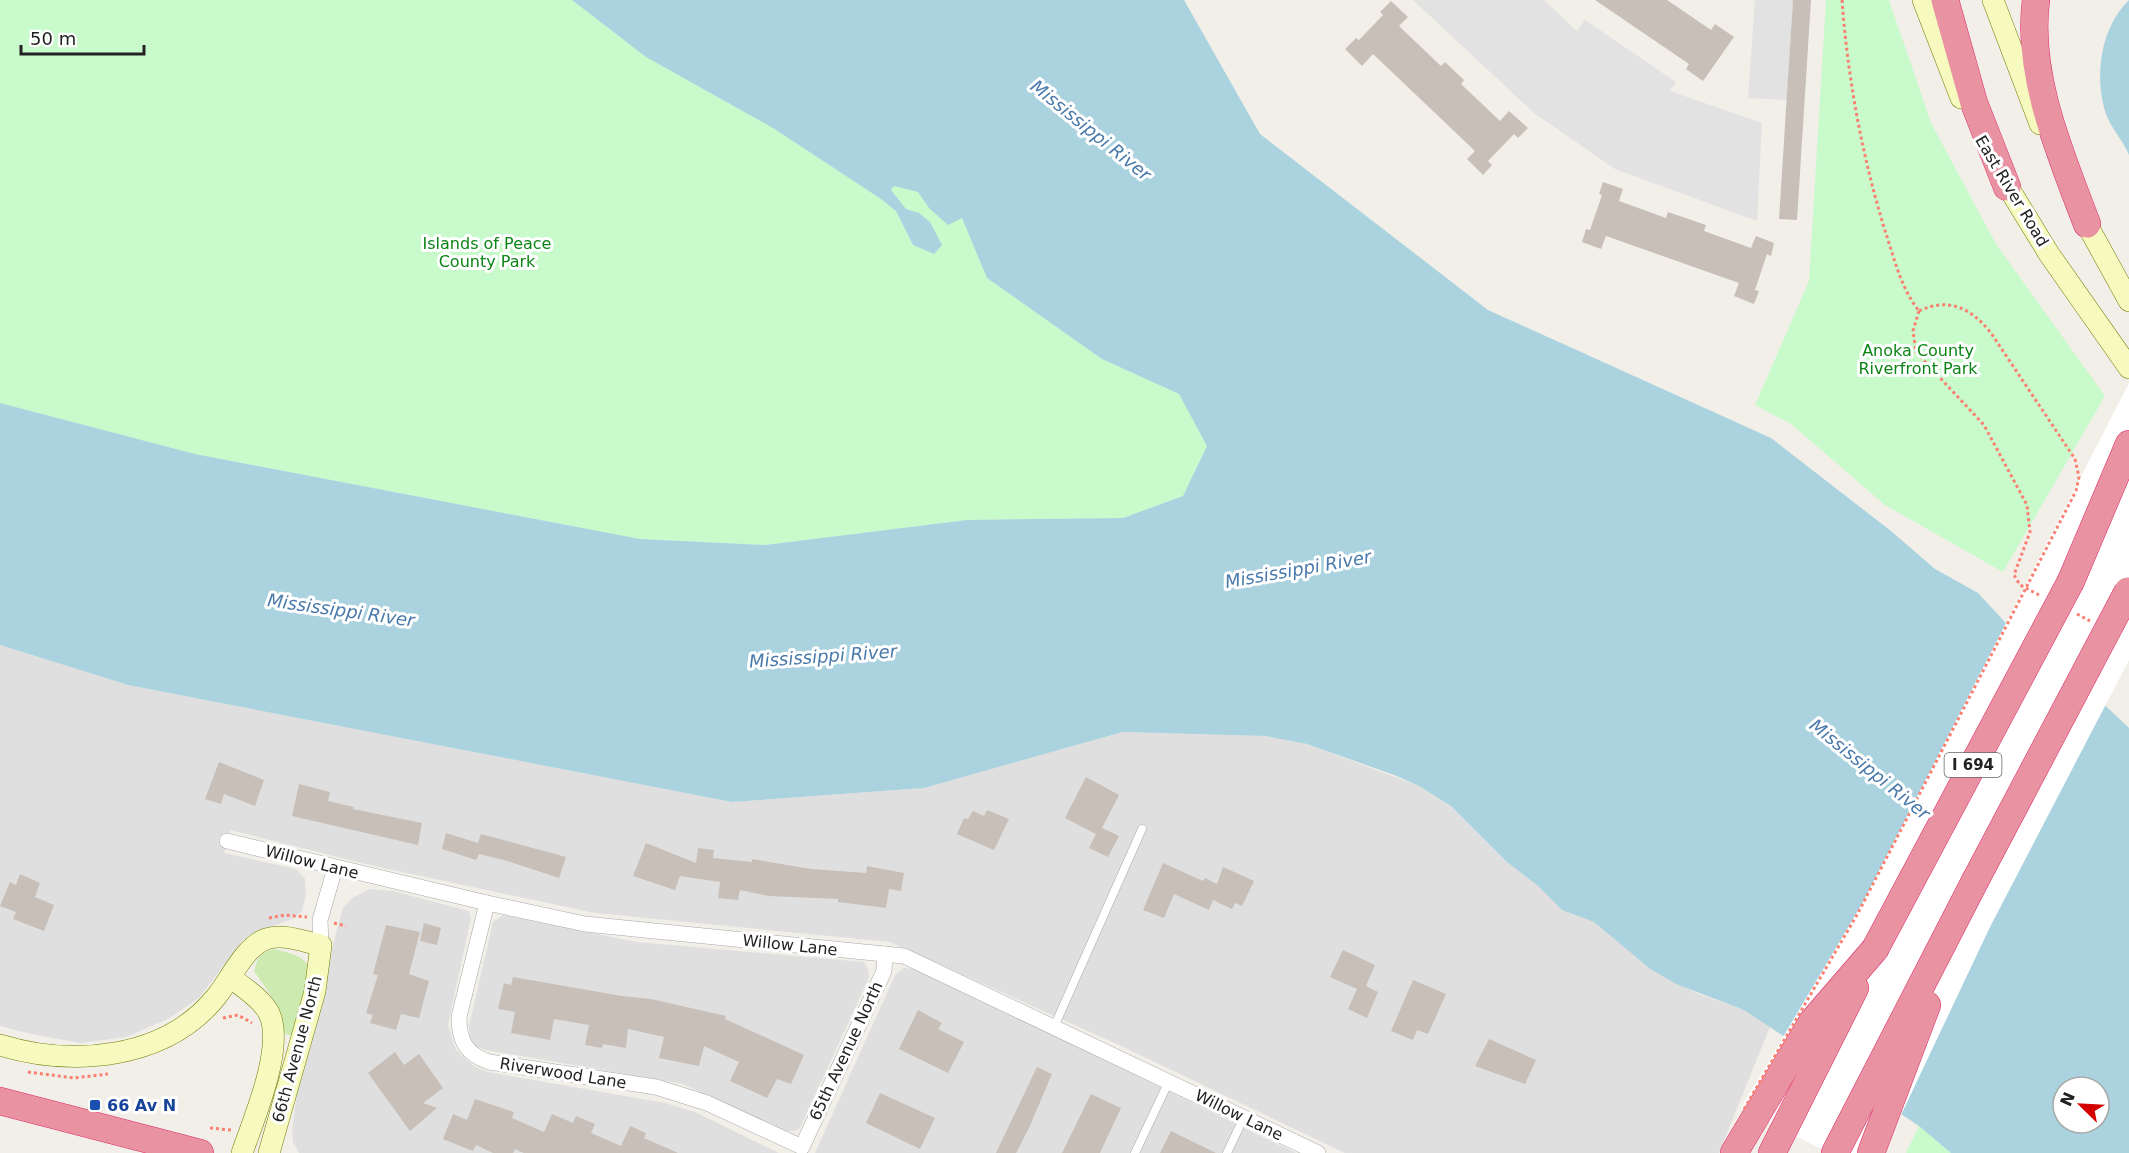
<svg xmlns="http://www.w3.org/2000/svg" width="2129" height="1153" viewBox="0 0 2129 1153" font-family="'DejaVu Sans',sans-serif">
<rect width="100%" height="100%" fill="#f2efe9"/>
<!-- residential -->
<g fill="#e0dfdf">
<polygon points="0,645 128,685 732,802 924,788 1123,732 1265,736 1307,744 1419,786 1451,806 1507,862 1538,886 1562,910 1594,922 1649,968 1696,993 1744,1010 1770,1027 1719,1153 1345,1153 1119,1045 890,942 595,913 374,866 230,830 224,853 296,869 305,879 306,894 302,911 295,918 255,932 243,940 199,998 168,1019 126,1037 81,1043 31,1034 0,1026"/>
<polygon points="370,889 393,891 469,911 471,918 448,1025 456,1050 475,1067 488,1072 665,1103 695,1112 779,1153 299,1153 293,1142 292,1131 301,1061 343,908 352,898"/>
<polygon points="503,915 637,942 864,962 868,969 869,978 800,1128 795,1131 783,1131 683,1084 486,1050 475,1046 470,1038 469,1026 493,922"/>
<polygon points="904,968 915,969 1296,1153 815,1153 895,975"/>
</g>
<!-- grass -->
<path fill="#cdebb0" d="M275,949C291,954 308,955 310,974L293,1036L285,1034L276,1003L254,971C258,958 260,951 275,949Z"/>
<!-- park -->
<g fill="#c8facc">
<polygon points="0,0 572,0 646,57 773,128 881,199 896,211 913,245 919,213 906,209 891,190 895,185 918,192 929,208 962,217 987,278 1102,359 1179,394 1207,446 1183,496 1123,518 967,520 765,545 640,539 195,454 0,403"/>
<polygon points="1826,0 1889,0 1931,123 1996,244 2105,396 2003,572 1885,505 1791,424 1755,405 1809,281"/>
<polygon points="1919,1126 1951,1153 1906,1153"/>
</g>
<!-- parking -->
<g fill="#e2e2e2">
<polygon points="1413,0 1544,0 1577,31 1585,20 1676,82 1670,91 1762,123 1757,221 1615,169 1534,113"/>
<polygon points="1755,0 1793,0 1787,100 1748,98"/>
</g>
<!-- water -->
<g fill="#aad3df" fill-rule="evenodd">
<path d="M572,0H1184L1260,134L1488,310L1771,438L1891,531L1935,569L1978,593L2016,634L2071,673L2129,728V1153H1951L1919,1126L1744,1010L1676,984L1649,968L1594,922L1562,910L1538,886L1507,862L1451,806L1419,786L1394,775L1307,744L1265,736L1123,732L924,788L732,802L128,685L0,645V403L195,454L640,539L765,545L967,520L1123,518L1183,496L1207,446L1179,394L1102,359L987,278L962,218L948,225L929,208L918,192L894,186L891,190L906,209L919,213L930,222L942,245L934,254L913,245L896,211L881,199L773,128L646,57ZM2063,1087H2099V1123H2063Z"/>
<path d="M2129,0V155C2123,140 2111,128 2106,114C2094,77 2100,28 2129,0Z"/>
</g>
<!-- pier -->
<polygon fill="#fff" points="2129,383 2129,660 1990,927 1883,1153 1829,1153 1741,1108 1863,902"/>
<!-- building -->
<g fill="#c7bfb8">
<polygon points="1595,0 1667,0 1711,30 1715,24 1734,37 1703,81 1686,69 1689,64"/>
<polygon points="1793,0 1811,0 1797,220 1779,219"/>
<polygon points="1391,1 1408,17 1399,26 1441,66 1445,62 1464,80 1461,84 1500,121 1509,111 1528,128 1518,138 1514,134 1488,161 1492,165 1483,175 1467,159 1475,151 1373,54 1362,66 1345,49 1356,38 1359,40 1383,15 1380,12"/>
<polygon points="1603,182 1623,189 1619,201 1666,218 1668,212 1706,225 1704,231 1751,248 1756,236 1774,243 1771,256 1767,254 1755,290 1759,291 1754,304 1734,296 1739,283 1606,236 1601,249 1582,242 1586,229 1590,230 1602,195 1599,194"/>
<polygon points="219,762 264,780 255,806 224,794 221,804 205,799"/>
<polygon points="1086,777 1119,795 1102,828 1119,836 1108,857 1089,848 1096,834 1065,818"/>
<polygon points="299,784 330,792 328,801 354,807 353,809 422,823 418,845 292,816"/>
<polygon points="987,810 1009,819 994,850 957,834 964,818 968,819 973,811 984,816"/>
<polygon points="446,833 478,843 481,834 566,857 559,878 504,860 479,854 476,860 442,849"/>
<polygon points="646,843 696,863 698,848 714,850 713,858 752,862 752,859 811,869 866,873 867,866 904,873 901,891 889,889 886,908 838,902 838,899 769,896 740,890 738,900 718,898 720,882 680,876 675,890 633,876"/>
<polygon points="1163,863 1203,881 1205,878 1217,884 1223,867 1254,881 1242,906 1235,903 1232,909 1213,900 1209,910 1174,894 1164,918 1143,910"/>
<polygon points="20,874 40,883 35,897 54,905 44,931 13,919 16,912 0,906 10,882 16,885"/>
<polygon points="424,923 441,928 437,945 420,941"/>
<polygon points="386,925 420,932 409,974 429,981 419,1018 401,1014 396,1030 370,1023 373,1015 366,1013 378,975 373,974"/>
<polygon points="1343,950 1375,965 1366,986 1378,992 1367,1018 1348,1009 1357,989 1330,977"/>
<polygon points="513,977 622,996 651,999 726,1016 725,1019 804,1055 791,1084 777,1079 767,1098 730,1081 739,1062 704,1046 699,1066 659,1058 664,1037 628,1029 626,1048 603,1044 602,1048 585,1045 589,1025 554,1019 550,1040 511,1033 515,1012 498,1009 504,983 511,985"/>
<polygon points="1413,980 1446,994 1428,1034 1417,1030 1413,1040 1391,1031"/>
<polygon points="918,1010 942,1023 938,1029 964,1042 948,1073 899,1049"/>
<polygon points="1489,1039 1536,1060 1525,1084 1475,1066"/>
<polygon points="395,1052 404,1065 419,1054 443,1088 423,1103 437,1108 410,1131 368,1073"/>
<polygon points="1037,1067 1052,1074 1029,1128 1016,1153 996,1153"/>
<polygon points="880,1093 935,1118 920,1149 866,1123"/>
<polygon points="1091,1094 1121,1108 1100,1153 1062,1153"/>
<polygon points="475,1099 514,1112 512,1118 544,1132 552,1114 573,1123 576,1116 595,1124 591,1133 621,1146 630,1126 646,1133 644,1138 678,1153 524,1153 515,1149 513,1153 493,1153 476,1145 473,1151 443,1139 453,1114 467,1120"/>
<polygon points="1171,1131 1216,1153 1160,1153"/>
</g>
<g fill="none" stroke-linecap="round" stroke-linejoin="round">
<defs>
<g id="lane">
<polyline points="1054,1027 1142,829"/>
<polyline points="1135,1153 1169,1081"/>
<polyline points="1227,1153 1244,1117"/>
</g>
<g id="street">
<polyline points="227,841 487,903 585,924 904,956 1318,1153"/>
<path d="M487,903L459,1017C459,1041 466,1054 489,1062L656,1087L707,1103L802,1147L884,971L885,954"/>
<polyline points="321,945 320,920 335,868"/>
</g>
<g id="secondary">
<polyline points="1923,0 1961,98"/>
<polyline points="1993,0 2040,124"/>
<polyline points="2000,174 2049,254 2129,368"/>
<polyline points="2080,212 2129,301"/>
<path d="M231,978C243,987 262,999 269,1013C285,1047 254,1118 242,1153"/>
<path d="M0,1045C72,1067 165,1060 216,997C230,980 245,946 266,939C283,933 304,942 321,945L315,991L269,1153"/>
</g>
<g id="highway">
<polyline points="1945,0 1974,103 2007,187"/>
<path d="M2036,0C2026,76 2061,155 2087,224"/>
<polyline points="2071,581 2129,444"/>
<polyline points="0,1101 200,1153"/>
<polyline points="1734,1153 1812,1022 1875,949"/>
<polyline points="1772,1153 1855,988"/>
<polyline points="1835,1153 1975,881"/>
<polyline points="1871,1153 1927,1005"/>
</g>
</defs>
<!-- lane casing -->
<use href="#lane" stroke="#a9a9a9" stroke-width="9"/>
<!-- street casing -->
<use href="#street" stroke="#a9a9a9" stroke-width="16"/>
<!-- secondary casing -->
<use href="#secondary" stroke="#707d05" stroke-width="22"/>
<!-- highway casing -->
<use href="#highway" stroke="#dc2a67" stroke-width="28"/>
<!-- path -->
<g stroke="#fa8072" stroke-width="3" stroke-dasharray="3 3" stroke-linecap="butt">
<path d="M1842,0C1848,81 1863,162 1888,240C1896,265 1902,289 1919,311"/>
<polyline points="1919,311 1913,331 1916,352 1984,425 2027,505 2030,532 2014,575 2020,585 2039,595"/>
<path d="M1919,311C1949,297 1971,308 1991,333L2075,459L2079,477L2076,491L2028,584"/>
<polyline points="2077,614 2090,621"/>
<polyline points="269,918 285,915 307,917"/>
<polyline points="334,923 346,926"/>
<polyline points="223,1018 238,1015 252,1023"/>
<polyline points="28,1072 74,1078 108,1074"/>
<polyline points="210,1128 231,1130"/>
</g>
<!-- lane -->
<use href="#lane" stroke="#fff" stroke-width="8"/>
<!-- street -->
<use href="#street" stroke="#fff" stroke-width="15"/>
<!-- secondary -->
<use href="#secondary" stroke="#f7fabf" stroke-width="21"/>
<!-- highway -->
<use href="#highway" stroke="#e892a2" stroke-width="27"/>
<defs>
<g id="highway-bridge">
<polyline points="1975,881 2128,591"/>
<polyline points="1875,949 2071,581"/>
</g>
</defs>
<!-- highway-bridge casing -->
<use href="#highway-bridge" stroke="#dc2a67" stroke-width="28" stroke-linecap="butt"/>
<!-- path-bridge -->
<polyline stroke="#fa8072" stroke-width="3" stroke-dasharray="3 3" stroke-linecap="butt" points="1744,1109 1858,913 2028,584"/>
<!-- highway-bridge -->
<use href="#highway-bridge" stroke="#e892a2" stroke-width="27"/>
</g>
<!-- markers -->
<rect fill="#1a4fb4" stroke="#fff" stroke-width="2" x="89" y="1099" width="12" height="12" rx="3"/>
<g text-anchor="middle" dominant-baseline="central" stroke-width="6" stroke-linejoin="round" paint-order="stroke">
<!-- shield labels -->
<rect fill="#fff" stroke="#646464" stroke-width="1.5" x="1944.5" y="753" width="57" height="24" rx="4.5"/>
<g font-size="15" font-weight="bold" fill="#222">
<text x="1973" y="765">I 694</text>
</g>
<!-- street labels -->
<g font-size="16" fill="#222" stroke="#fff">
<text transform="translate(2012 191) rotate(59)">East River Road</text>
<text transform="translate(312 862) rotate(14)">Willow Lane</text>
<text transform="translate(790 945) rotate(6)">Willow Lane</text>
<text transform="translate(297 1049) rotate(-75)">66th Avenue North</text>
<text transform="translate(846 1051) rotate(-65)">65th Avenue North</text>
<text transform="translate(563 1073) rotate(9)">Riverwood Lane</text>
<text transform="translate(1239 1115) rotate(26)">Willow Lane</text>
</g>
<!-- park labels -->
<g font-size="16" fill="#0c8416" stroke="#fff">
<text x="487" y="243">Islands of Peace<tspan x="487" dy="18">County Park</tspan></text>
<text x="1918" y="350">Anoka County<tspan x="1918" dy="18">Riverfront Park</tspan></text>
</g>
<!-- transit labels -->
<g font-size="16" font-weight="bold" fill="#164399" stroke="#fff" text-anchor="start">
<text x="107" y="1105">66 Av N</text>
</g>
<!-- water labels -->
<g font-size="18" font-style="italic" fill="#4a7aab" stroke="#fff">
<text transform="translate(1091 130) rotate(39)">Mississippi River</text>
<text transform="translate(1298 569) rotate(-10)">Mississippi River</text>
<text transform="translate(341 610) rotate(8)">Mississippi River</text>
<text transform="translate(823 656) rotate(-4)">Mississippi River</text>
<text transform="translate(1870 769) rotate(39)">Mississippi River</text>
</g>
</g>
<!-- north arrow -->
<g transform="translate(2081 1105) rotate(294)"><circle r="28" fill="#ffffff" stroke="#a7a7a7" stroke-width="1.5"/>
<path d="M0-4.5L10 22L0 15L-10 22Z" fill="#d40000"/>
<text y="-9" font-size="16" font-weight="bold" text-anchor="middle" fill="#222222">N</text>
</g>
<!-- scale -->
<path d="M21 45v9h123v-9" fill="none" stroke="#222222" stroke-width="3"/>
<text x="30" y="45" font-size="18" fill="#222222" stroke="#ffffff" stroke-width="4.5" paint-order="stroke">50 m</text>
</svg>
